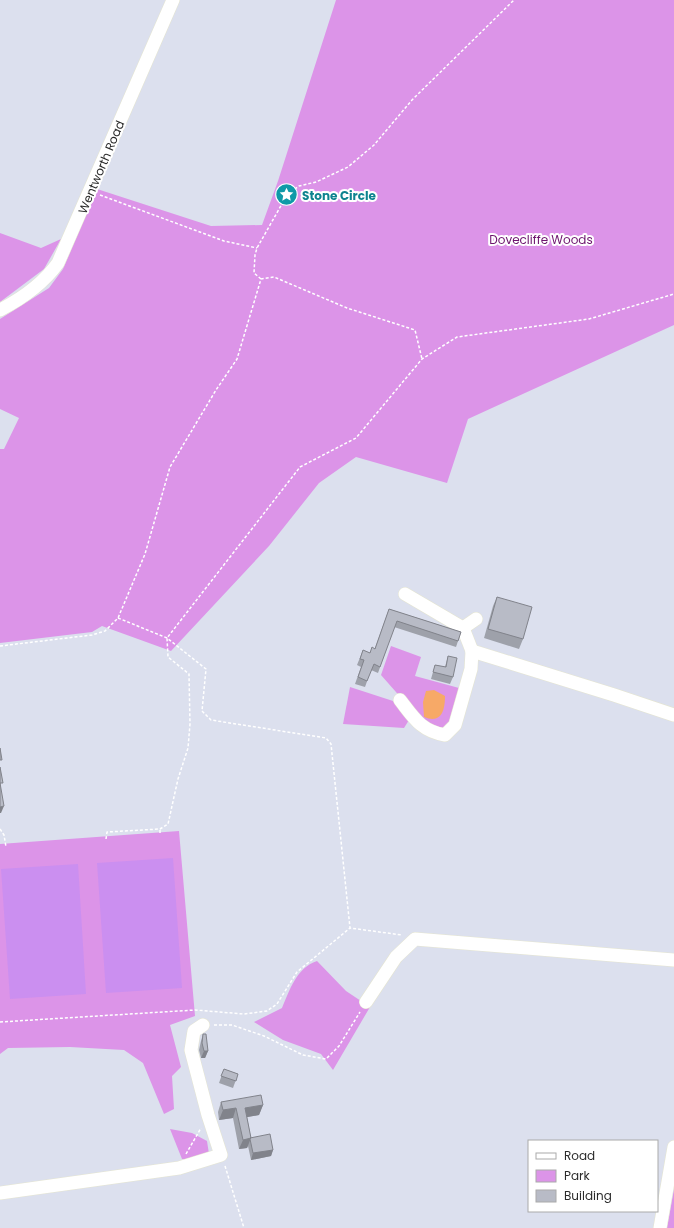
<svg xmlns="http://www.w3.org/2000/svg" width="674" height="1228" viewBox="0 0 674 1228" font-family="Poppins,sans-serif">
<rect width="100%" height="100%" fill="#dce0ee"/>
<!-- green -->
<g fill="#dc94e8">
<polygon points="336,0 674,0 674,325 468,419 447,483 356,457 319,483 269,546 171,651 102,626 92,632 0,643 0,449 4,449 19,418 0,409 0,319 49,288 63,269 97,189 211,226 262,225 278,181"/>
<polygon points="0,233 41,248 61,239 44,269 0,302"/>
<polygon points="391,646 421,657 415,676 459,688 447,729 425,725 381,675"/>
<polygon points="350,687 393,701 409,720 404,728 343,724"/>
<polygon points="179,831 195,1016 170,1025 181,1067 172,1076 174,1109 164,1114 143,1063 124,1050 70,1047 8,1048 0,1054 0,844"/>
<path d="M317,961L346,991L370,1007L333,1070L321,1054L283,1040L254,1022L282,1008C290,990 296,968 317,961Z"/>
<polygon points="170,1129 192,1133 207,1141 209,1154 190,1159 182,1159"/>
<polygon points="674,1189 674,1228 667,1228"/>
</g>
<!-- pitch -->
<g fill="#cb8ff0">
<polygon points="173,858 182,988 106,993 97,863"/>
<polygon points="78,864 86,994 10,999 1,869"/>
</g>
<!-- water -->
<path fill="#f7a967" d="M434,690L445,696C445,711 441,724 424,717L423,702L426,691Z"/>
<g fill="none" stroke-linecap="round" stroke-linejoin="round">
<defs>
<g id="minor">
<path d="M0,310C23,298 43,284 58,263L173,0"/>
<polyline points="405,594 463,628 472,651"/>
<polyline points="463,628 476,619"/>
<path d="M400,700C414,718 421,731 445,735L455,725L471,669L472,651L614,695L674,715"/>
<polyline points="366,1002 396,957 415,939 674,960"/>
<polyline points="0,1193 179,1168 221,1155 208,1115 191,1050 194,1031 203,1025"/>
<polyline points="660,1228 674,1147"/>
</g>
</defs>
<!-- minor casing -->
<use href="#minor" stroke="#e5e5d1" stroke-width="14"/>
<!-- path -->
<g stroke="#fff" stroke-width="1.5" stroke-dasharray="3 2" stroke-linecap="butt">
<polyline points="100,195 224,241 257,248"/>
<polyline points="261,279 254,273 255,255 257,248 287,195 299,186 316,182 348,167 374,145 412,100 514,0"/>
<polyline points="118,618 167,638 206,669 202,711 211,720 326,738 331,744 350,928 402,935"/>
<polyline points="0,646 92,635 105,631 118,618 145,554 170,467 216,390 237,359 261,279 274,277 347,308 415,330 422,359"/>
<polyline points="0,829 4,835 6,847"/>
<polyline points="160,833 160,829"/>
<polyline points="106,839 107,832 160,829 168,824 178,779 188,748 190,724 189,674 168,657 167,638 300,467 356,438 422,359 457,337 589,319 674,294"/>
<polyline points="0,1022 195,1010 244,1014 267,1011 277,1004 297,972 350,928"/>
<polyline points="214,1025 232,1025 264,1036 303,1055 326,1059 339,1046 360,1012"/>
<polyline points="186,1154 201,1128"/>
<polyline points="225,1166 244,1228"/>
</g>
<!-- minor -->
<use href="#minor" stroke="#fff" stroke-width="13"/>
</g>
<!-- wall -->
<g fill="#9ea1aa">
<polygon points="497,597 523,639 519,649 484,638 493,606"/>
<polygon points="389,609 461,632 456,647 394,627 378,673 371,670 365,687 355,684 361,667 357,665 363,650 370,653 375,648"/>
<polygon points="448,656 453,677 450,684 431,679 435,665 445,667"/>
<polygon points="203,1034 208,1051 205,1058 201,1058 199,1050 201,1041"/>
<polygon points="224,1069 238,1074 233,1088 219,1083"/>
<polygon points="221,1102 263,1105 259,1115 247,1117 251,1138 273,1150 271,1156 251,1160 248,1146 247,1148 239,1149 233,1118 219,1120 218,1112"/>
</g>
<!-- shaded-wall -->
<g fill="#81838b">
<polygon points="4,806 1,813 0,813 0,807"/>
<polygon points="204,1051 208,1051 205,1058 201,1058"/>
<polygon points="263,1105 259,1115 242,1118 245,1108"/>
<polygon points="236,1108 233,1118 219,1120 223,1110"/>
<polygon points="251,1138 247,1148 239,1149 243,1140"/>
<polygon points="273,1150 271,1156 251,1160 253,1153"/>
</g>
<!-- building -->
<g fill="#b8bbc6" stroke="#81838b">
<polygon points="497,597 532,607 523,639 488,629"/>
<polygon points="389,609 461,632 458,641 397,621 380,667 374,664 367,681 358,677 364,660 360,659 363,650 370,653 372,647 375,649"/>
<polygon points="448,656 457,658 453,677 433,672 435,665 446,667"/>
<polygon points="0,748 2,760 0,760"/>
<polygon points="0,767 3,783 0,783 4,806 0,807"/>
<polygon points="203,1034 206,1034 208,1051 204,1051 202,1043"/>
<polygon points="224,1069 238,1074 236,1081 221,1076"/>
<polygon points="261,1095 263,1105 245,1108 251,1138 243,1140 236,1108 223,1110 221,1102"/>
<polygon points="270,1134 273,1150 253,1153 250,1139 251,1138 250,1138"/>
</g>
<!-- icons -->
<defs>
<symbol id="sight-disc" viewBox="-11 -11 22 22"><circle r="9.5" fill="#0f9aa8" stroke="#fff"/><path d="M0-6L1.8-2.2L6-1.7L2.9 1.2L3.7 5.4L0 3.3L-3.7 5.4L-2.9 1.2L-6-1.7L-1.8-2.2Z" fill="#fff"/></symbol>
</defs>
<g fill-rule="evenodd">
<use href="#sight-disc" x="274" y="182" width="25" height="25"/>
</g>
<g text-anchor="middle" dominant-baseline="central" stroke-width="4" stroke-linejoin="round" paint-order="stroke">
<!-- street labels -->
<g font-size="12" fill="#2b2b2b" stroke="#fff">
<text transform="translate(101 167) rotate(-67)">Wentworth Road</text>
</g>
<!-- culture labels -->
<g font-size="12" font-weight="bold" fill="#0d838f" stroke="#fff" text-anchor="start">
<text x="302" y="195">Stone Circle</text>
</g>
<!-- park labels -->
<g font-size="12" fill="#6d156e" stroke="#fff">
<text x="541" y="239">Dovecliffe Woods</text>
</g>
</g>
<!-- legend -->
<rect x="528" y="1140" width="130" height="72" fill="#ffffff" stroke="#aaaaaa"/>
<rect x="536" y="1153" width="20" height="6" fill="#ffffff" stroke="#aaaaaa"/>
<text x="564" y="1160" font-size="12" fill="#2b2b2b">Road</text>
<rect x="536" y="1170" width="20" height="12" fill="#dc94e8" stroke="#aaaaaa"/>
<text x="564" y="1180" font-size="12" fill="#2b2b2b">Park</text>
<rect x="536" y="1190" width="20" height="12" fill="#b8bbc6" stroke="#aaaaaa"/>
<text x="564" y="1200" font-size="12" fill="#2b2b2b">Building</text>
</svg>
